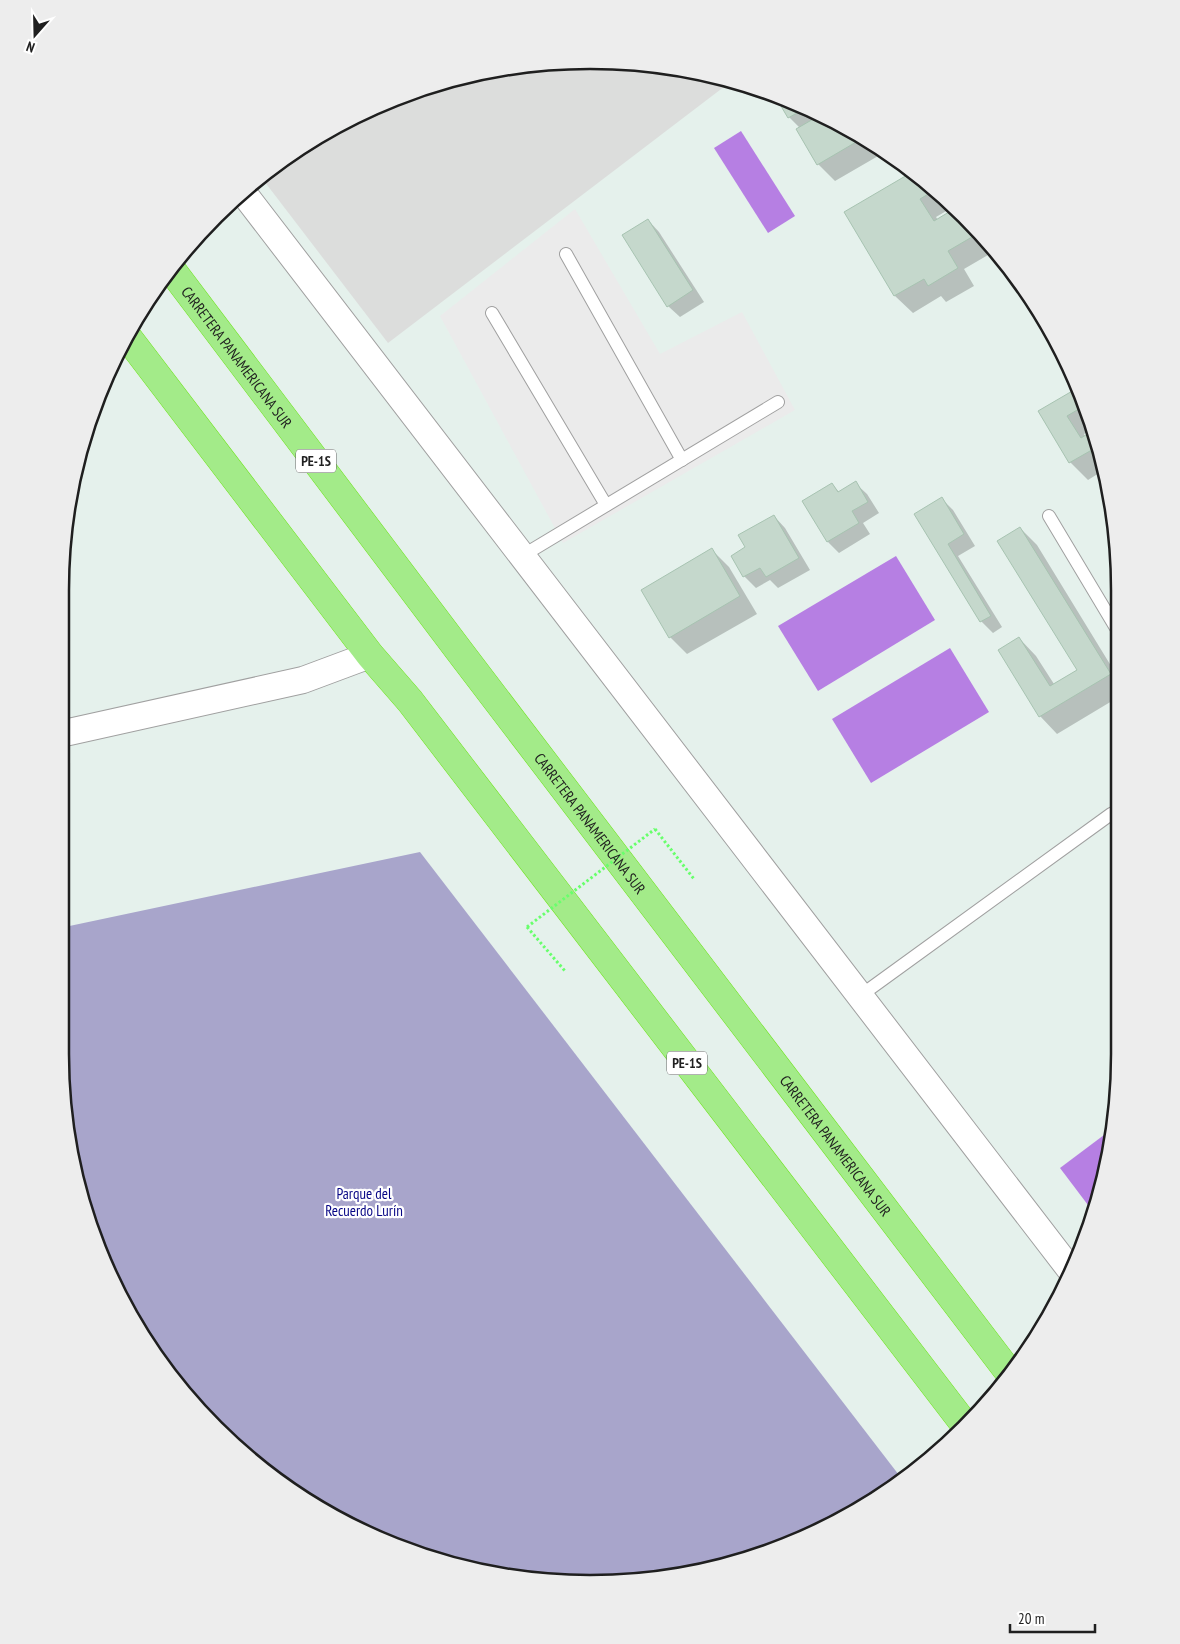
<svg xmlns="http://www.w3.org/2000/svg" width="1180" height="1644" viewBox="0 0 1180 1644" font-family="'PT Sans Narrow',sans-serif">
<rect width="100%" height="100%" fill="#e5f1ec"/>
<!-- residential -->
<polygon fill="#dcdddc" points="625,61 733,80 388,343 261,177 325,131 420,88 521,65"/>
<!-- cemetery -->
<polygon fill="#a8a5cb" points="420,852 902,1479 855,1513 793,1544 659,1579 521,1579 420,1556 356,1529 240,1452 149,1348 100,1257 78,1191 60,1054 60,928"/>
<!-- pitch -->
<g fill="#b67fe3">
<polygon points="741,131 795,216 768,233 714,148"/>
<polygon points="896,556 935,620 818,691 778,626"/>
<polygon points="950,648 989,712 871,783 832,719"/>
<polygon points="1112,1129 1102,1191 1094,1213 1060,1168"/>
</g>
<!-- parking -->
<polygon fill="#ebebeb" points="575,209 660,354 742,312 795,410 563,543 440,316"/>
<!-- shadow -->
<g fill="#0003">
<polygon points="777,97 825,115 885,152 835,181 818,164 800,128 789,117"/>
<polygon points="915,172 953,207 936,217 938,220 954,210 971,227 988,255 964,269 974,286 946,302 941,296 913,313 895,296 845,213"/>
<polygon points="648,220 659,232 704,302 680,317 668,306"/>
<polygon points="1074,391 1084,402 1092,420 1094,428 1084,434 1085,436 1095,431 1104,470 1088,480 1070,462 1040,412"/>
<polygon points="855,483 867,494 879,513 863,523 870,534 839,553 828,542 803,502 832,484 839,492"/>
<polygon points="942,499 953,510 975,546 958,556 1002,627 993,633 981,621 916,515"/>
<polygon points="774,516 785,528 810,570 778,588 770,580 756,588 744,576 733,556 747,548"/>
<polygon points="1020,528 1037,545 1116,674 1117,698 1057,734 1040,716 999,650 1019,638 1036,656 1054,684 1078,670"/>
<polygon points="712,550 729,567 757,614 687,654 670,637"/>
</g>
<!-- building -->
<g fill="#c5d8cc" stroke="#a7c3b1">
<polygon points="775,96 806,108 788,118"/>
<polygon points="822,114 863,138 817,165 796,129"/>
<polygon points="914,171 935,190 920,199 934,221 954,209 972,237 948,251 958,268 928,286 924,279 894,296 844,212"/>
<polygon points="648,219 693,290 667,307 622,235"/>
<polygon points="1074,390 1084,406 1067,416 1081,438 1094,430 1102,461 1098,463 1090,451 1069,463 1038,411"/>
<polygon points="1102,461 1105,474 1098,463"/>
<polygon points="856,481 868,502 852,511 859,523 827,542 802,501 832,483 838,492"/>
<polygon points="942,497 964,534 948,544 991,616 980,622 914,514"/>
<polygon points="774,515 799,558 766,577 760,568 743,577 731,556 745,547 738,535"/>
<polygon points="1020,527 1111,674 1039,717 998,650 1019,637 1050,686 1077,670 997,541"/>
<polygon points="712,548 740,596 669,638 641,590"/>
</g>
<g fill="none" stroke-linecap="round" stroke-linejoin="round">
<defs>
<g id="service">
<polyline points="566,254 682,460"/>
<polyline points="492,313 606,505"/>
<polyline points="1049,516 1116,628"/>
<polyline points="522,556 778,402"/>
<polyline points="860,996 1111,814 1117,811"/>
</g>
<g id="minor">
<polyline points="242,191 1072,1272"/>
<polyline points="60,734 303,680 370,655"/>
</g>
<g id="motorway">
<path id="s1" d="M171,269L460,652L1011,1375"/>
<polyline points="126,335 370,655 410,701 965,1425"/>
</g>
</defs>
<!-- service casing -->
<use href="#service" stroke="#a0a0a0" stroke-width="14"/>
<!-- minor casing -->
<use href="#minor" stroke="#a0a0a0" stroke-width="28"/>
<!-- motorway casing -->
<use href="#motorway" stroke="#6fe41d" stroke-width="29"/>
<!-- path -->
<g stroke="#68ff6c" stroke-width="3" stroke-dasharray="2.5 2.5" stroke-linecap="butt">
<polyline points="655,829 694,879"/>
<polyline points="527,927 565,971"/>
</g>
<!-- service -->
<use href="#service" stroke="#fff" stroke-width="12"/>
<!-- minor -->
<use href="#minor" stroke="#fff" stroke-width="26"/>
<!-- motorway -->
<use href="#motorway" stroke="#a3eb89" stroke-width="28"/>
<!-- path-bridge -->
<polyline stroke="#68ff6c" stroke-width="3" stroke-dasharray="2.5 2.5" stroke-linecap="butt" points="527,927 655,829"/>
</g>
<g text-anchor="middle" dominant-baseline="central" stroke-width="4.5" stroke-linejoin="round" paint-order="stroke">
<!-- shield labels -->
<g fill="#fff" stroke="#626262" stroke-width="1">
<rect x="296" y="449.5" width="40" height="23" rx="4"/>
<rect x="667" y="1051.5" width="40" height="23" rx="4"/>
</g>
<g font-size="14" font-weight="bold" fill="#1f1f1f">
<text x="316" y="461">PE-1S</text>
<text x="687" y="1063">PE-1S</text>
</g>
<!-- street labels -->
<g font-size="15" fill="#1f1f1f" stroke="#fff">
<text stroke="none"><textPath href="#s1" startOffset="110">CARRETERA PANAMERICANA SUR</textPath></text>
<text stroke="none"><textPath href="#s1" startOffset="695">CARRETERA PANAMERICANA SUR</textPath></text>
<text stroke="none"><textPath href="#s1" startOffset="1100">CARRETERA PANAMERICANA SUR</textPath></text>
</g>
<!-- park labels -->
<g font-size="15" fill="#070685" stroke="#fff">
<text x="364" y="1193">Parque del<tspan x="364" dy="17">Recuerdo Lurín</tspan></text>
</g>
</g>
<!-- crop -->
<path d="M0 0H1180V1644H0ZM590 69H590A521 521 0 0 1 1111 590V1054A521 521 0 0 1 590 1575H590A521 521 0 0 1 69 1054V590A521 521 0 0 1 590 69Z" fill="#ededed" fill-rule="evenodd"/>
<path fill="none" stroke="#1f1f1f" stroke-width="2.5" d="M590 69H590A521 521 0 0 1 1111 590V1054A521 521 0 0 1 590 1575H590A521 521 0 0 1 69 1054V590A521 521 0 0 1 590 69Z"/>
<!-- north arrow -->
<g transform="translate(35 35) rotate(200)" stroke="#ffffff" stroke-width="4" paint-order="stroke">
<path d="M0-4L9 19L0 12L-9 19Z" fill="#1f1f1f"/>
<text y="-8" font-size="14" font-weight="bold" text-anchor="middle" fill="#1f1f1f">N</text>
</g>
<!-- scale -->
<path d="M1010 1624v8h85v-8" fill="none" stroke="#1f1f1f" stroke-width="2.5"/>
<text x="1018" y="1624" font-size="15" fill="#1f1f1f" stroke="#ffffff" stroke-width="4" paint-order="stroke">20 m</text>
</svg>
